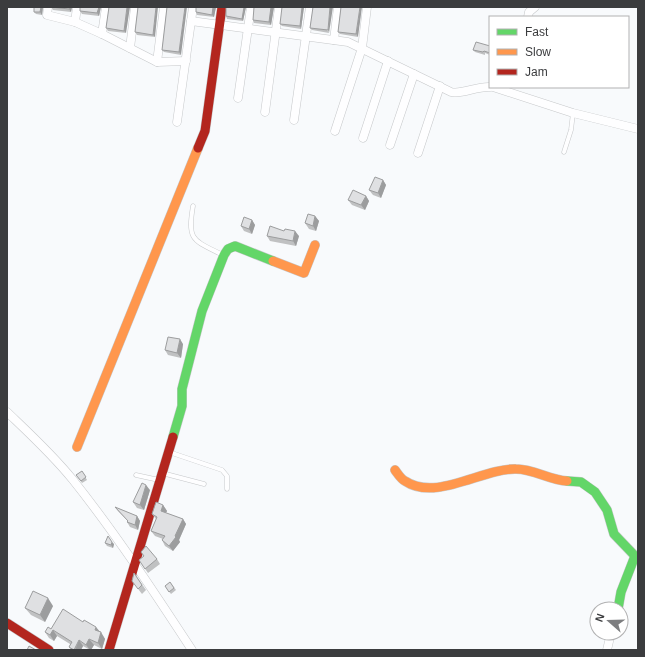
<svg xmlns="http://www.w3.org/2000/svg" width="645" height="657" viewBox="0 0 645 657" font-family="Arial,sans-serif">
<rect width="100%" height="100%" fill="#f8fafc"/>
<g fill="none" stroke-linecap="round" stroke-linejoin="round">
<defs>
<g id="lane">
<polyline points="564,152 571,130 573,113"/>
<path d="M193,206C187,241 193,240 223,255"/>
<polyline points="169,452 222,470 227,476 227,489"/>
<polyline points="162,473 204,484"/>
<polyline points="136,475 159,480"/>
</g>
<g id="street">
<polyline points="48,7 47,15 75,22 102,34 157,62 186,61"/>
<polyline points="528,17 529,12 535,7"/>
<path d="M191,21L348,42L451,92C461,95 477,86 490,87"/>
<polyline points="75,22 77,7"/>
<polyline points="102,34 106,7"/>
<polyline points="334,40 338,7"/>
<polyline points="130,48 135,7"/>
<polyline points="157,62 164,7"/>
<polyline points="493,87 573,113 638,129"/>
<polyline points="238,98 251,7"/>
<polyline points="265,112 279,7"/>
<polyline points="294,120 310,7"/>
<polyline points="177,122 193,7"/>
<polyline points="335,131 362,48 367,7"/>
<polyline points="363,138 388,61"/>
<polyline points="390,145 414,74"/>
<polyline points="418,153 440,86"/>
<path d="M7,412C30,434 53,455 73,480C116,534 154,592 192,650"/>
<polyline points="607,650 611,633"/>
</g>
<g id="fast">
<polyline points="173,437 182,406 182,389 202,311 224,255 228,249 235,246 273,261"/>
<polyline points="567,481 581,482 595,492 607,510 614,534 635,556 621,592 618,609"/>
</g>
<g id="slow">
<polyline points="273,261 304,273 315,245"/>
<polyline points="77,447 198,148"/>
<path d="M395,470C398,474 401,479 405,481C436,502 483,468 516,469C534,469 549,480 567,481"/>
</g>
<g id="jam">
<polyline points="198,148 205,131 222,7"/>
<polyline points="7,623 49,650"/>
<polyline points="109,650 173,437"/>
</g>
</defs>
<!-- lane casing -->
<use href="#lane" stroke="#c6c8ca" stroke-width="5"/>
<!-- street casing -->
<use href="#street" stroke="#c6c8ca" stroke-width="9"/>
<!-- fast casing -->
<use href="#fast" stroke="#c6c8ca" stroke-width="10"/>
<!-- slow casing -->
<use href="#slow" stroke="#c6c8ca" stroke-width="10"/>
<!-- jam casing -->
<use href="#jam" stroke="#c6c8ca" stroke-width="10"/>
<!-- lane -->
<use href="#lane" stroke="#fefeff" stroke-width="4"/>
<!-- street -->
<use href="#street" stroke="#fefeff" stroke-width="8"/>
<!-- fast -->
<use href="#fast" stroke="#63d668" stroke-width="9"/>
<!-- slow -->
<use href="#slow" stroke="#ff974d" stroke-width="9"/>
<!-- jam -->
<use href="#jam" stroke="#b3261e" stroke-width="9"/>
</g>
<!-- wall -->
<g fill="#c0c1c2">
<polygon points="43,7 42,15 36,14 34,12"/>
<polygon points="51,7 72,7 71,12 53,10"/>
<polygon points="80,7 101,7 99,16 82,14 80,11"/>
<polygon points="109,7 126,33 108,31 106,28"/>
<polygon points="138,7 155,37 137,35 135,32"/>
<polygon points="167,7 181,55 164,52 162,50"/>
<polygon points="196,7 216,7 214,17 197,15 196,12"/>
<polygon points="226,7 246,7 243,21 227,19 226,16"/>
<polygon points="274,7 271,25 254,23 253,20"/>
<polygon points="304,7 301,29 282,26 280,24"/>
<polygon points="313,7 329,33 312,30 310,28"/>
<polygon points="341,7 358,37 340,34 338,32"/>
<polygon points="490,46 490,55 485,53 485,55 475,52 473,50"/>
<polygon points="383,180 386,185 381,198 373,195 369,190"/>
<polygon points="366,196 369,201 365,210 352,205 348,200"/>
<polygon points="315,216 319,221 316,231 309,229 305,223"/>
<polygon points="252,220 255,225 252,234 244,231 241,226"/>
<polygon points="267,236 299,236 296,246 270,241"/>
<polygon points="183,344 181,358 168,355 165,350"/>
<polygon points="82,471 87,480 82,483 76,475"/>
<polygon points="150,490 144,510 137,508 133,502"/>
<polygon points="163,505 167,511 166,513 183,519 186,524 179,540 180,542 173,551 165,546 162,540 163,539 155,536 151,531 156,519 152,514"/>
<polygon points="115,507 137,516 140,521 138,530 130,527 127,522 128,521 118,511"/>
<polygon points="105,543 114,544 113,548 107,546"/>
<polygon points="141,552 157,559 160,564 148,573 139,560 144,556"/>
<polygon points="134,573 146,590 142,594 132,581"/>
<polygon points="170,582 176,590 171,594 165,586"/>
<polygon points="53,606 45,622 31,615 25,608"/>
<polygon points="51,629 100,632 105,639 102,649 94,645 91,650 90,650 83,646 81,650 71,650 69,647 70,644 57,636 54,641 49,638 45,632"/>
</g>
<!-- shaded-wall -->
<g fill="#9c9d9e">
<polygon points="41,7 43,7 42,15 40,12"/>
<polygon points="70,7 72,7 71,12 69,9"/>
<polygon points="99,7 101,7 99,16 97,13"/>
<polygon points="127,7 130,7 126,33 124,31"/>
<polygon points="156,7 158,7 155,37 153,35"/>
<polygon points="185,7 187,7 181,55 179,52"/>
<polygon points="213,7 216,7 214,17 212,15"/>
<polygon points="244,7 246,7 243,21 242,19"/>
<polygon points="271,7 274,7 271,25 269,22"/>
<polygon points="302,7 304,7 301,29 300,26"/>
<polygon points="330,7 333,7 329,33 328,30"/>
<polygon points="360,7 362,7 358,37 356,34"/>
<polygon points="383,180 386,185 381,198 378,193"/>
<polygon points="366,196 369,201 365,210 361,205"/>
<polygon points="315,216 319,221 316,231 313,226"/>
<polygon points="252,220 255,225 252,234 249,229"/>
<polygon points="295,231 299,236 296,246 293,241"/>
<polygon points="180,339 183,344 181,358 177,353"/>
<polygon points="146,485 150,490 144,510 140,505"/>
<polygon points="163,505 167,511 164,516 161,511"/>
<polygon points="137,516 140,521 138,530 135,525"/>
<polygon points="183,519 186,524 179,540 180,542 173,551 169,546"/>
<polygon points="112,542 114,544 113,548 111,545"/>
<polygon points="48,598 53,606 45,622 40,615"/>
<polygon points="96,627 101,633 95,630"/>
<polygon points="53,630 57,636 54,641 50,635"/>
<polygon points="101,632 105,639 102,649 98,643"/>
<polygon points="89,639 94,645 91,650 90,650 86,645"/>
<polygon points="79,640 83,646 81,650 75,650"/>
</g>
<!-- building -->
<g fill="#dfe0e2" stroke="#9c9d9e">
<polygon points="34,7 41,7 40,12 34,12"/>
<polygon points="51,7 70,7 69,9"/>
<polygon points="80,7 99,7 97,13 80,11"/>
<polygon points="109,7 127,7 124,31 106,28"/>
<polygon points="138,7 156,7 153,35 135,32"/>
<polygon points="167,7 185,7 179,52 162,50"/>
<polygon points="196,7 213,7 212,15 196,12"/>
<polygon points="226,7 244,7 242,19 226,16"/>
<polygon points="254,7 271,7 269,22 253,20"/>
<polygon points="282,7 302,7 300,26 280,24"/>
<polygon points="313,7 330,7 328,30 310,28"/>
<polygon points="341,7 360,7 356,34 338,32"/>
<polygon points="476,42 490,46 490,53 484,51 483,52 473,50"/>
<polygon points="375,177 383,180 378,193 369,190"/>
<polygon points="353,190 366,196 361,205 348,200"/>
<polygon points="308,214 315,216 313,226 305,223"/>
<polygon points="244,217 252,220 249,229 241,226"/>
<polygon points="270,226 284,231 285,229 295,231 293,241 267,236"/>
<polygon points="168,337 180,339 177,353 165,350"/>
<polygon points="82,471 86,477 81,481 76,475"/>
<polygon points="142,483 146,485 140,505 133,502"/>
<polygon points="156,502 163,505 161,511 183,519 175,536 176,537 169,546 162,540 165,536 151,531 157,517 152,514"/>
<polygon points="115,507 137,516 135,525 127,522 128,521"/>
<polygon points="108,536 112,542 111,545 105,543"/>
<polygon points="146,546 157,559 145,569 139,560 144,556 141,552"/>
<polygon points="134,573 142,585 138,589 132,581"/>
<polygon points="170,582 174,588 169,592 165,586"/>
<polygon points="33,591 48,598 40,615 25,608"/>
<polygon points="63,609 83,622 84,620 96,627 95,630 101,632 98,643 89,639 86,645 79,640 74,650 69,647 72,642 53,630 50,635 45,632 48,627 51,629"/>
<polygon points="29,646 36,650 27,650"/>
</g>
<!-- border -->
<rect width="645" height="657" fill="none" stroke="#3b3c3e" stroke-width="16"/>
<!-- legend -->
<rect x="489" y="16" width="140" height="72" fill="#ffffff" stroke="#b1b1b2"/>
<rect x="497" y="29" width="20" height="6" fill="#63d668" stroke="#b1b1b2"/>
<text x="525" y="36" font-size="12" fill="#3b3c3e">Fast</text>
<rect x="497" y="49" width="20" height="6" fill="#ff974d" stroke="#b1b1b2"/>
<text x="525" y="56" font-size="12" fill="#3b3c3e">Slow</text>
<rect x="497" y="69" width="20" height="6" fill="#b3261e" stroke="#b1b1b2"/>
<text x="525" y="76" font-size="12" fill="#3b3c3e">Jam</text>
<!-- north arrow -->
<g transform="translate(609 621) rotate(290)"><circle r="19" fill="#ffffff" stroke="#b1b1b2"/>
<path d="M0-3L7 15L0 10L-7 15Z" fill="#7d7e80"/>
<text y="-6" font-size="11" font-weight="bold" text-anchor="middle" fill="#3b3c3e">N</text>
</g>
</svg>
